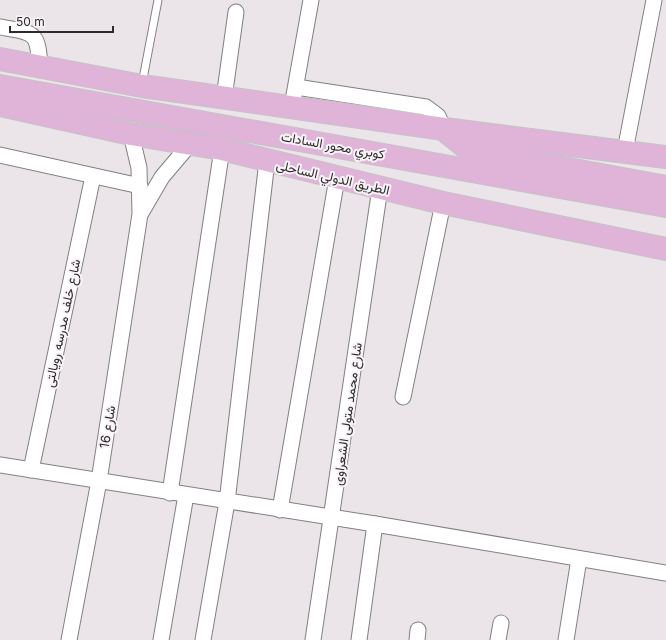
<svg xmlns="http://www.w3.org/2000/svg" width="666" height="640" viewBox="0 0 666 640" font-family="Inter,Vazirmatn,sans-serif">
<rect width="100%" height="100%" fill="#ebe5e9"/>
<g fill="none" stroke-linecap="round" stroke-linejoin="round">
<defs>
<polyline id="lane" points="142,84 158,0"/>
<g id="street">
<path d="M0,27C35,33 38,31 40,68"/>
<polyline points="296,87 426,107 438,116 444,129"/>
<polyline points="294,95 311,0"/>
<polyline points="224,98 236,12"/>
<polyline points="625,151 654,0"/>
<polyline points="0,155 140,186"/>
<polyline points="141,213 162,177 190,144"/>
<polyline points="403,397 443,203"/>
<polyline points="0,465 375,524 666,573"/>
<polyline points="31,470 93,176"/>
<polyline points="170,493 222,149"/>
<polyline points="280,510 337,178"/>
<polyline points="69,640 99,481 140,214 139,168 131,134"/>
<polyline points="161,640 186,495"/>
<polyline points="203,640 227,502 267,161"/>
<polyline points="313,640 380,188"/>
<polyline points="359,640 375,524"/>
<polyline points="417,640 418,630"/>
<polyline points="498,640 501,623"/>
<polyline points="566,640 579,559"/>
</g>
<g id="primary">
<polyline points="0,59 142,86 444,129 666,157"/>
<polyline points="0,86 666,206"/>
<polyline points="0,105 131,134 222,149 443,203 666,249"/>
<polyline points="444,130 464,146 476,152 666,187"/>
</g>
</defs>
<!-- lane casing -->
<use href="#lane" stroke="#837f82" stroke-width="9"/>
<!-- street casing -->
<use href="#street" stroke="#837f82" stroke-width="17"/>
<!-- primary casing -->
<use href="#primary" stroke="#c4c3c4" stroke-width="24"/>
<!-- lane -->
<use href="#lane" stroke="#fff" stroke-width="7"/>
<!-- street -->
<use href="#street" stroke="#fff" stroke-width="15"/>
<!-- primary -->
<use href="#primary" stroke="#dfb4d8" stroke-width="22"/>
</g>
<g text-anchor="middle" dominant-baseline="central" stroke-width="4" stroke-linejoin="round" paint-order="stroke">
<!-- street labels -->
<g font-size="13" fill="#2c2a2b" stroke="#f8f3f7">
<text transform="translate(333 145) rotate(10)">كوبري محور السادات</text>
<text transform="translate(333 177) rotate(13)">الطريق الدولي الساحلى</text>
<text transform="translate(62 323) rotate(-78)">شارع خلف مدرسه رويالتى</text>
<text transform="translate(347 414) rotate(-82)">شارع محمد متولى الشعراوى</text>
<text transform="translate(107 427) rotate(-81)">شارع 16</text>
</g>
</g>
<!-- scale -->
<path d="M10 26v6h103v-6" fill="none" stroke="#2c2a2b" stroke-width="2"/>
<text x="16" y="26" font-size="12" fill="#2c2a2b" stroke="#f8f3f7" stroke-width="3" paint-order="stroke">50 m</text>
</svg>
